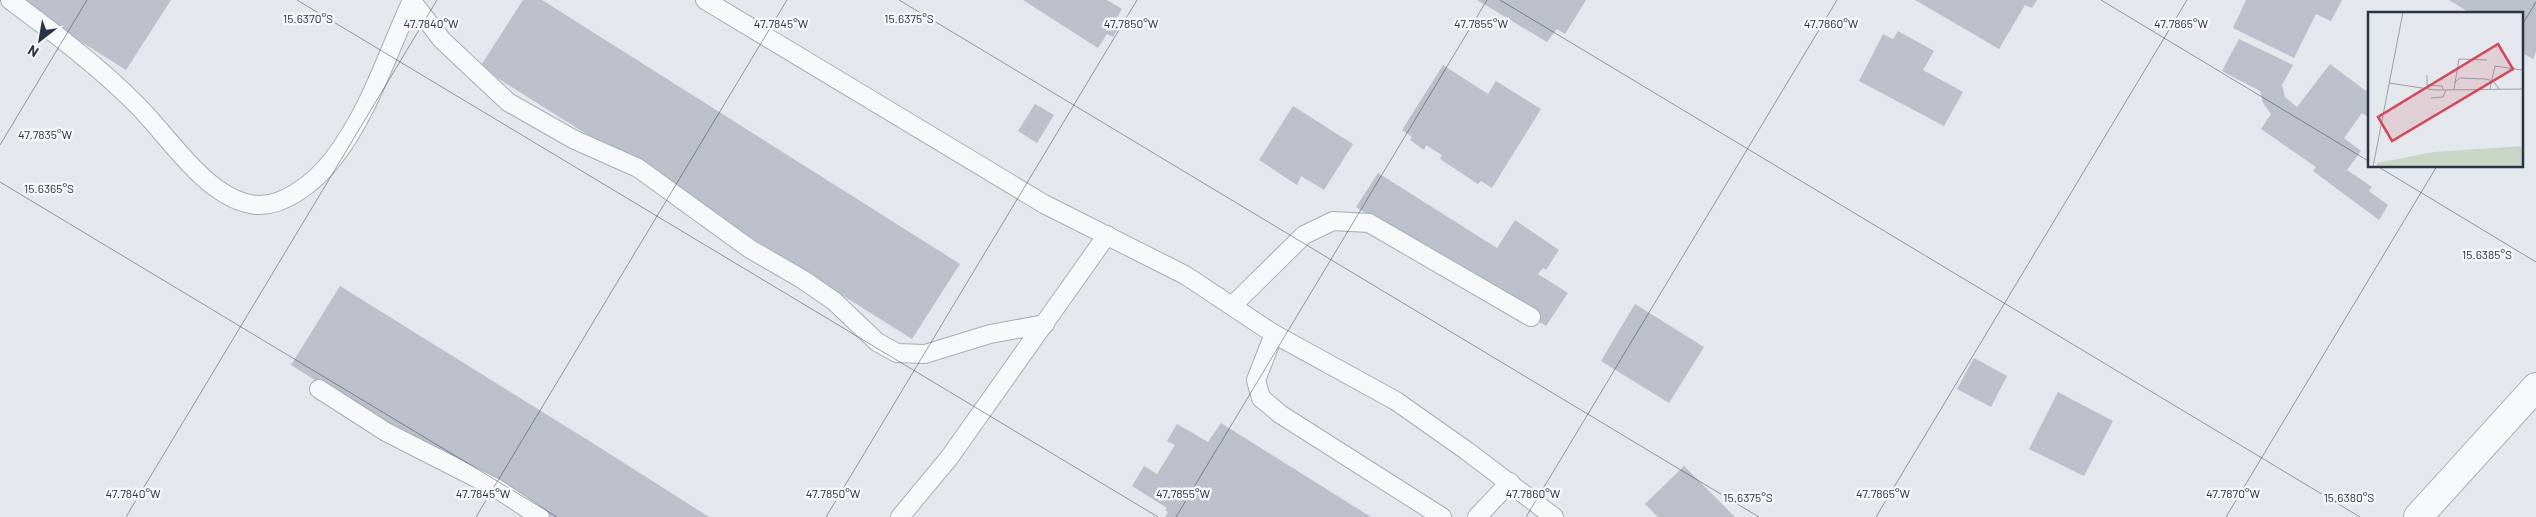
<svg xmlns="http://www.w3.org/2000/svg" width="2536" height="517" viewBox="0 0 2536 517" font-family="Barlow,sans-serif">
<rect width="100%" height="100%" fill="#e4e7ec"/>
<!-- building -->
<g fill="#bbc0ca">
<polygon points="15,0 171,0 126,70"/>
<polygon points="523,0 542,0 960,264 912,339 480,67"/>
<polygon points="1023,0 1107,0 1122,9 1113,24 1119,27 1113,37 1107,34 1098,48"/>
<polygon points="1477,0 1586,0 1565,34 1557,29 1547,42"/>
<polygon points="1915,0 2037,0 2032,8 2025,5 1999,49"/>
<polygon points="2246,0 2342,0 2331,21 2316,14 2294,58 2233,28"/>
<polygon points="2449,0 2536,0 2536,52 2533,59 2522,53 2522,14 2472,14"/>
<polygon points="1898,31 1934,51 1923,70 1963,92 1944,126 1859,81 1883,34 1893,39"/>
<polygon points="2239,39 2293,65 2282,85 2285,97 2297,107 2330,64 2366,91 2370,85 2370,119 2362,113 2344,138 2361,151 2347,170 2372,187 2369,191 2388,205 2379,220 2313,171 2316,167 2261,129 2271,114 2263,103 2260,91 2222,71"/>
<polygon points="1443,65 1488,94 1496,81 1541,109 1492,188 1481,181 1478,184 1440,159 1442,155 1426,145 1424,150 1410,140 1412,137 1402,130"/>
<polygon points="1035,104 1054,115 1037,143 1018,131"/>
<polygon points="1293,106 1353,144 1324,190 1301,176 1297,185 1259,160"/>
<polygon points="1378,173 1497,248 1515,220 1559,250 1546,270 1543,268 1538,274 1568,293 1546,326 1356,207"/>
<polygon points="340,286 602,449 709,517 531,517 291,365"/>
<polygon points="1635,304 1704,347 1669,403 1601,361"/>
<polygon points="1974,358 2007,376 1991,407 1957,389"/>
<polygon points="2058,392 2113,421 2084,476 2029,449"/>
<polygon points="1221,423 1371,517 1165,517 1168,512 1165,510 1167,508 1132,486 1144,466 1157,474 1175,445 1167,441 1177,424 1208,442"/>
<polygon points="1684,466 1735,517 1658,517 1645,504"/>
</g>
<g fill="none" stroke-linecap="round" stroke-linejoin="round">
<defs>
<g id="service">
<path d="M10,0C53,32 97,65 135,103C168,135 204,195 250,204C281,211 316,181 333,159C369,113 388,52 412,0"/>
<polyline points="411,0 442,40 508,102 573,139 638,168 750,249 802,279 834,301 877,342 897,353 925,354 990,334 1045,324"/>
<polyline points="705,0 1044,204 1185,275 1274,334 1396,401 1467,451 1554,517"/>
<polyline points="1232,306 1304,235 1333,221 1369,223 1531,317"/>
<polyline points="1274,334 1256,380 1261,398 1280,414 1442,517"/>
<polyline points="319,389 386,432 496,488 540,517"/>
<polyline points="900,517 949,458 1107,235"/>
<polyline points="1477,517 1510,482"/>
</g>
<polyline id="minor" points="2418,517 2536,387"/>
</defs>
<!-- service casing -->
<use href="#service" stroke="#a9aeb7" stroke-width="20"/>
<!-- minor casing -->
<use href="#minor" stroke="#a9aeb7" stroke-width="30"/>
<!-- service -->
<use href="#service" stroke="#f7f8fa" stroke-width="18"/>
<!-- minor -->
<use href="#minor" stroke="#f7f8fa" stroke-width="28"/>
</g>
<!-- ticks -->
<path fill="none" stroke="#2b3445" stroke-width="1" stroke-opacity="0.45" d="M297,0L1158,517M899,0L1759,517M1500,0L2360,517M2101,0L2370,162M2522,25L2536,2M0,145L87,0M2377,166L2536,262M0,182L557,517M126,517L437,0M476,517L787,0M826,517L1137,0M1176,517L1487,0M1526,517L1837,0M1876,517L2187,0M2226,517L2437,166"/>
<!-- overview -->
<g transform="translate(2368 12)">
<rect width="155" height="155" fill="#e4e7ec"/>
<path d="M155,134V155H9V151L66,140Z" fill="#c9d6c5"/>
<path fill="none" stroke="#9a9fa9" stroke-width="1" d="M59,63V73L74,74L75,77M21,71L67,78L155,77M86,71L92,66L118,67L125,69L131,77M86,77L91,47L119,48M122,77L127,54L154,58M63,86L75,85L78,78M5,155L35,0"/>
<path fill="#d1495b" fill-opacity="0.15" stroke="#d1495b" stroke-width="2.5" d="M130,32L145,57L24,129L10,105Z"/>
<rect width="155" height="155" fill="none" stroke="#2b3445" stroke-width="2.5"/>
</g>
<g font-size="12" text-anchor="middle" fill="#2b3445" stroke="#f4f6f9" stroke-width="5" stroke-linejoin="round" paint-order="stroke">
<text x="909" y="23">15.6375°S</text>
<text x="308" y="23">15.6370°S</text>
<text x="2181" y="28">47.7865°W</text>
<text x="431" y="28">47.7840°W</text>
<text x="781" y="28">47.7845°W</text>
<text x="1131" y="28">47.7850°W</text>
<text x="1481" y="28">47.7855°W</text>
<text x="1831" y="28">47.7860°W</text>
<text x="45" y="139">47.7835°W</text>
<text x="49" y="193">15.6365°S</text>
<text x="2487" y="259">15.6385°S</text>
<text x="133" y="498">47.7840°W</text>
<text x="483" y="498">47.7845°W</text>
<text x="833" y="498">47.7850°W</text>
<text x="1183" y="498">47.7855°W</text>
<text x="1533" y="498">47.7860°W</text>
<text x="1883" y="498">47.7865°W</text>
<text x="2233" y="498">47.7870°W</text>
<text x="1748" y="502">15.6375°S</text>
<text x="2349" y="502">15.6380°S</text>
</g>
<!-- north arrow -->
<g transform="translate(40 40) rotate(211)" stroke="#f4f6f9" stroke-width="4" paint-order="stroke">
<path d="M0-4L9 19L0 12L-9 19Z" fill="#2b3445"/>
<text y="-8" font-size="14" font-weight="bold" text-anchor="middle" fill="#2b3445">N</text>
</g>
</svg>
